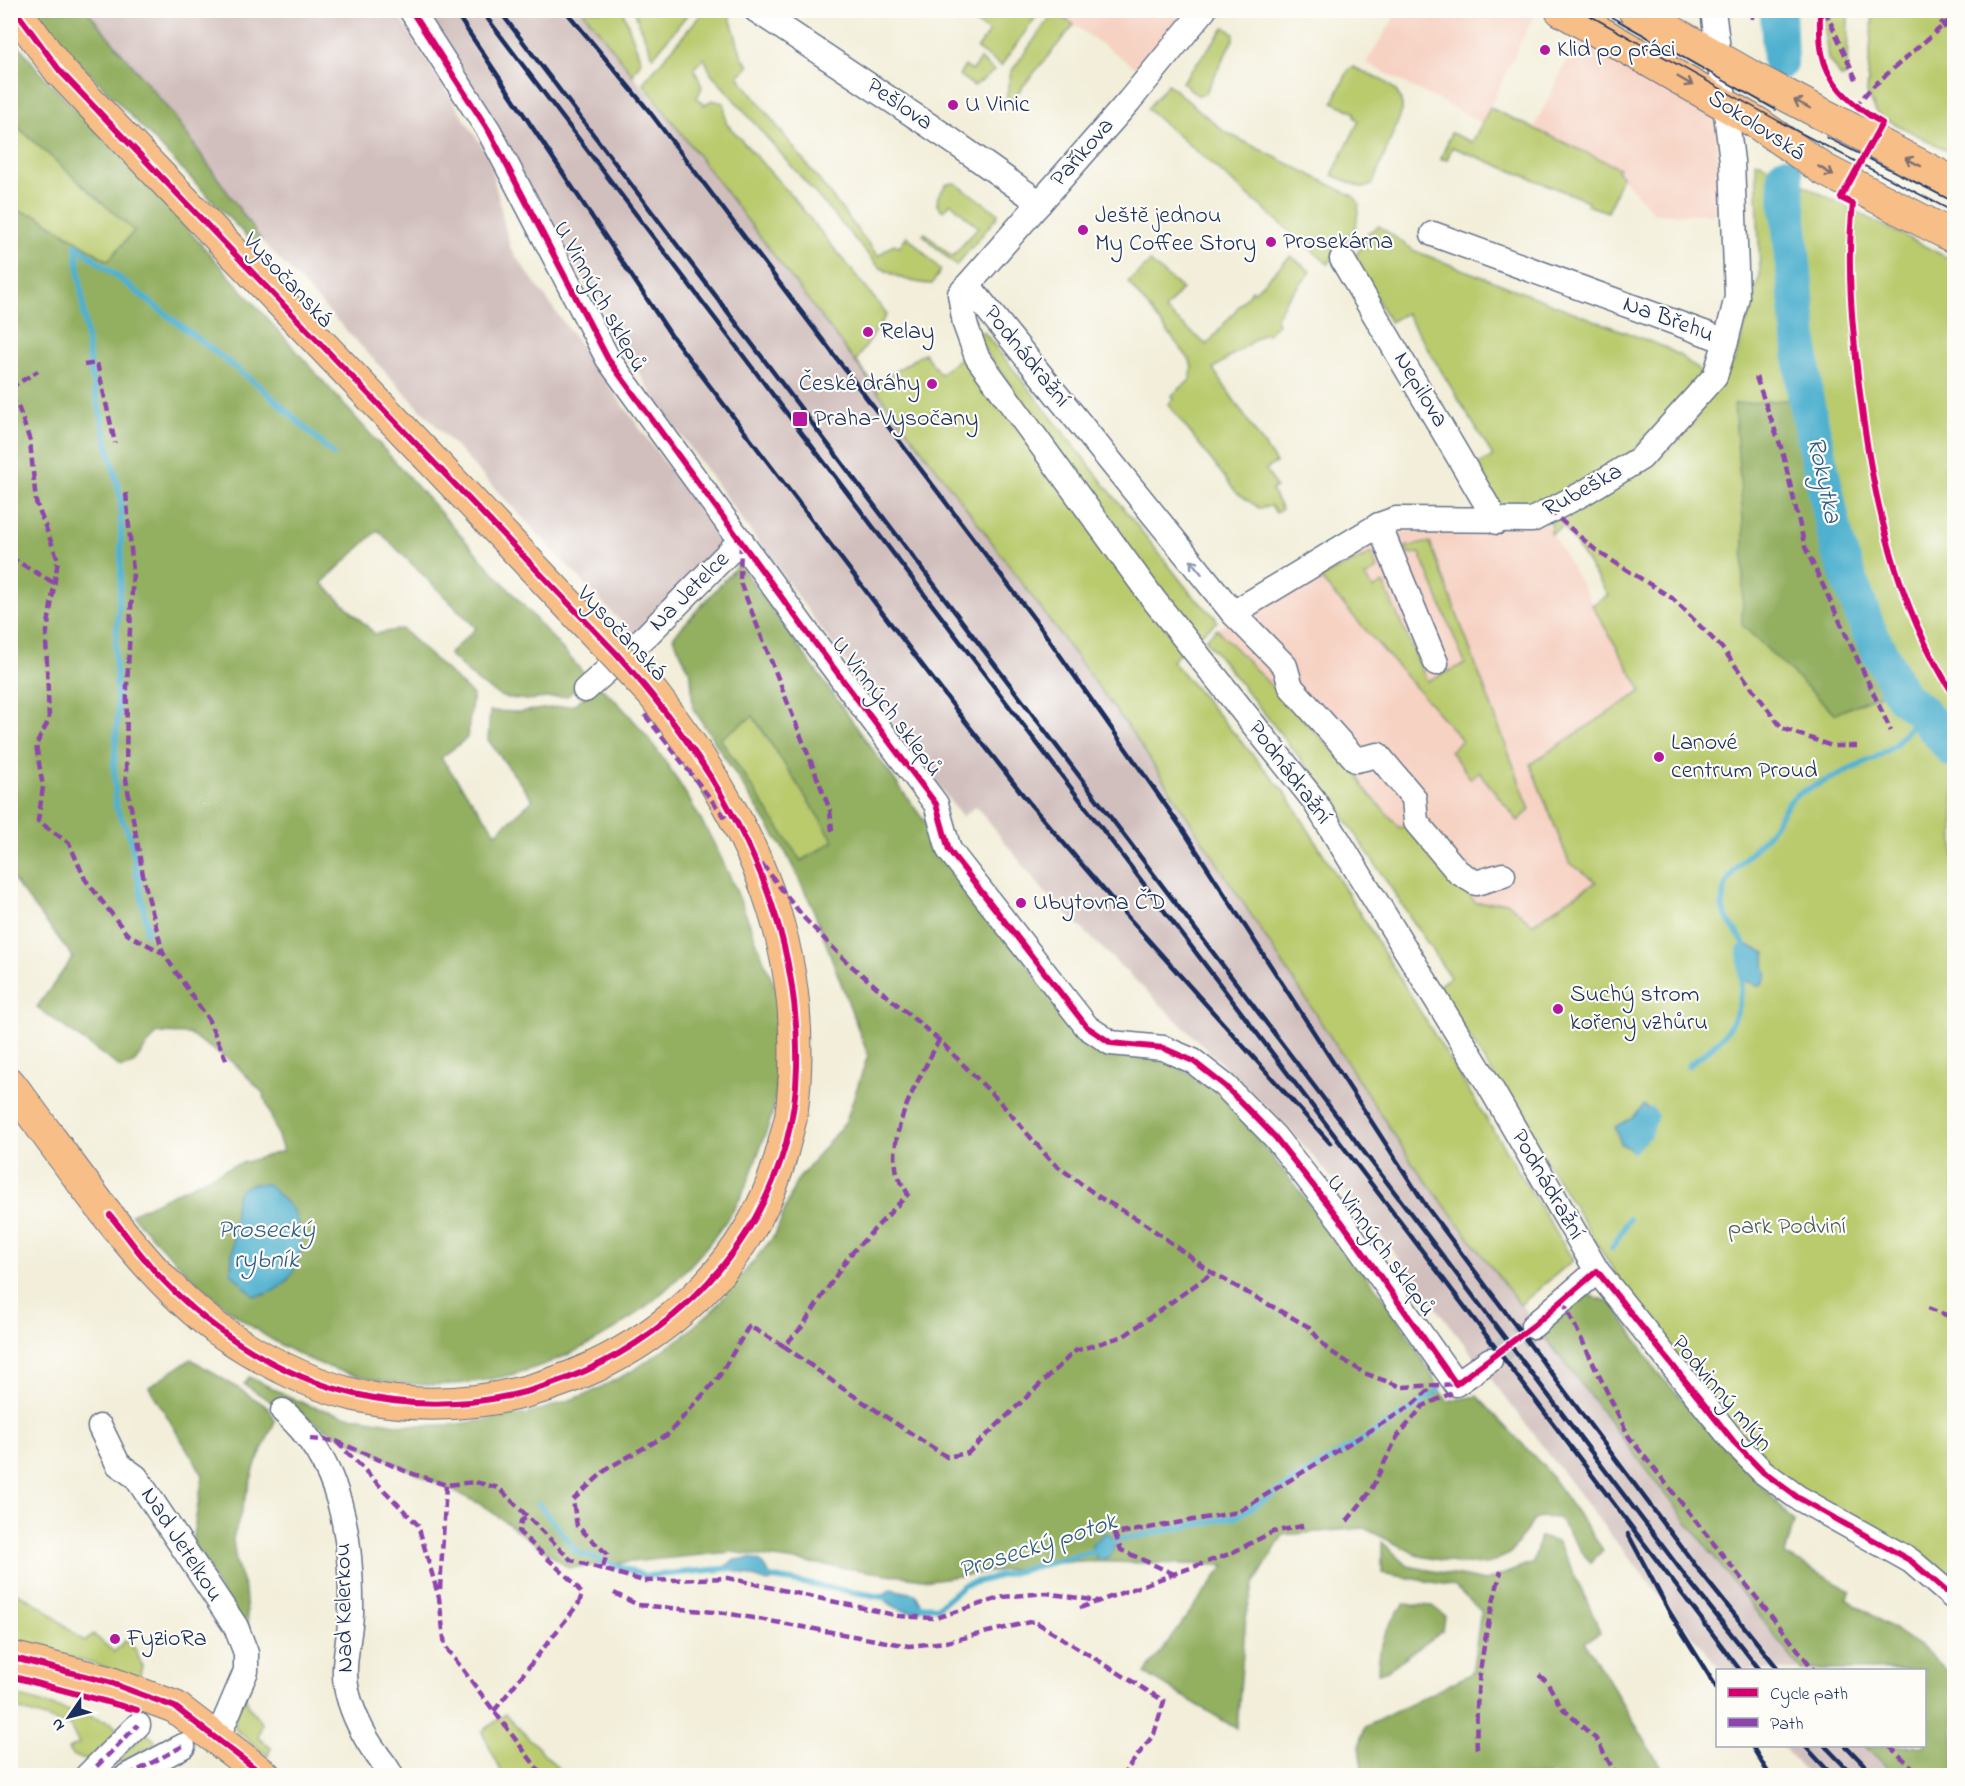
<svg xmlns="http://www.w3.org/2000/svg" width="1965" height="1786" viewBox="0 0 1965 1786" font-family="'Indie Flower',sans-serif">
<rect width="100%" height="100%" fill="#fdfcf7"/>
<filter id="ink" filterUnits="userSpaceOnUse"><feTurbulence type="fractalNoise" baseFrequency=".0167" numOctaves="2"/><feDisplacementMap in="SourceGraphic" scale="12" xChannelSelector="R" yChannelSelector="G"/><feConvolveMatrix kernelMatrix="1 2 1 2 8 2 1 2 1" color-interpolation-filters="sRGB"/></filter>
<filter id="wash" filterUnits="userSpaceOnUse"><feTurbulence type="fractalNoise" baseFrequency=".008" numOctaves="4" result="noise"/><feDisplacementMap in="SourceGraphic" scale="24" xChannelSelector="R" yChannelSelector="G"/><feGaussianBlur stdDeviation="1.35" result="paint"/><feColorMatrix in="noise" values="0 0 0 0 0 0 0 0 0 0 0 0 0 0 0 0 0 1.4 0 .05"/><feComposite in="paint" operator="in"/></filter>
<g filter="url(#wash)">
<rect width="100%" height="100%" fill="#f2eed9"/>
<!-- built -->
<g fill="#f6d2c3">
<polygon points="1054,11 1188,11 1139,70"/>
<polygon points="1398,11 1536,11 1482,123 1366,63"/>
<polygon points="1580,33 1716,110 1720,214 1655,214 1617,172 1618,168 1533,130"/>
<polygon points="1543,523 1549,528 1642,691 1530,764 1596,882 1531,924 1507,902 1476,903 1406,825 1401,830 1364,788 1356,770 1340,758 1217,629 1402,531"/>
</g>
<!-- industrial -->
<g fill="#d1bfbd">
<polygon points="90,10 395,11 489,157 510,248 723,544 634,636 261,240 174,116 88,12"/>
<polygon points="421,11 583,11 656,104 659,102 1006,560 1136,738 1193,822 1411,1161 1801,1670 1721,1670 1616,1542 1369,1220 1288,1128 1046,894 976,806 962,817 819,626 655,399"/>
<polygon points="1782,1746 1865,1746 1893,1775 1808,1775"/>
</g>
<!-- green -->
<g fill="#bacb6e" stroke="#6a7d66" stroke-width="1.5">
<polygon points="583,11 623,11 641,61 633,75"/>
<polygon points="634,11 690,11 653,57"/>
<path d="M704,11H728L742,57L749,66L738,76L878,256L894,244L899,247L907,236L941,270L932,284C911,283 896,277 878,266L711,73L704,58L694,68L702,87L697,98L704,105L712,100L724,103L726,123L791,195L887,314L856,361L874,385L924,353L940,374L968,352L1182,651L1172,661L1287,795L1573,1260L1520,1305L1411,1161L1136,738L983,530L643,83Z"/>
<polygon points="968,11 968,10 1040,11 1001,66 977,49 989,32 965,16"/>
<polygon points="1823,11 1848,11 1847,75 1841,77 1828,59"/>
<polygon points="1873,11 1954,11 1954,154 1878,115 1867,93"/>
<polygon points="1054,12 1074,25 1009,103 1006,100 1011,72"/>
<polygon points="1225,27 1234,34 1233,40 1205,94 1197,95 1182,82"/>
<polygon points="980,59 994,71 974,86 959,75 965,66 972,71"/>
<path d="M1353,67C1374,77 1404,84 1402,111L1376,176L1372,185L1363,188L1332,175L1359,121L1355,118L1354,112L1333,102L1349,69Z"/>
<polygon points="1168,84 1225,132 1353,196 1359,203 1356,226 1328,264 1147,109"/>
<polygon points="1490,108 1619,168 1617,171 1622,176 1608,212 1587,205 1588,201 1452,147 1447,160 1441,159 1451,133 1472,142"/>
<polygon points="11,121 134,231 108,261 38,216 11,209"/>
<polygon points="1756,161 1954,261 1954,1584 1788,1484 1730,1434 1620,1281 1438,986 1450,977 1330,796 1205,639 1217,629 1340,758 1356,770 1364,788 1401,829 1405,825 1476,903 1507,902 1532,924 1596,882 1569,862 1530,764 1642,691 1592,605 1608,595 1564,526 1550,534 1551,523 1649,463 1671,446 1691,425 1718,381 1735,360 1760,275"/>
<polygon points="955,183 998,213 997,217 956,266 923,235 925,233 952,257 978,227 951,203 943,211 937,205 938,196 947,184"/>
<polygon points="1379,226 1415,251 1664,347 1679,355 1704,374 1635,449 1585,480 1529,510 1508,512 1497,503 1474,467 1493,456 1406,313 1390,322 1354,259 1368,233"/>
<polygon points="1291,256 1311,272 1286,300 1276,318 1278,324 1267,335 1264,333 1213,369 1276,463 1266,469 1276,487 1271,490 1282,509 1276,513 1271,506 1259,508 1236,492 1168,404 1174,399 1171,396 1190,380 1192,368 1190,360 1128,282 1150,262 1182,289 1165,310 1207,345 1252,290 1255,291"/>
<polygon points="983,331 1192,595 1216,618 1217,622 1194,639 975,337"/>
<polygon points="1430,542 1530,810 1518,821 1479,772 1471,779 1450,751 1462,740 1320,578 1372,553 1377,569 1365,577 1373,589 1383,583 1427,681 1465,664 1420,553 1408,554 1405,547"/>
<polygon points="753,716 835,841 800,861 720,738"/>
<polygon points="10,1589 41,1606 85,1642 93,1634 114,1652 126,1640 135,1649 142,1666 139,1678 11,1639"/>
<polygon points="10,1694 111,1723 120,1732 87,1761 72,1755 68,1749 79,1744 70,1726 11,1707"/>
<polygon points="245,1696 250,1708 262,1723 258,1738 271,1747 268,1756 235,1729 235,1715"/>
<polygon points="505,1714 559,1769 564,1775 503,1775 482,1732"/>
<polygon points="144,1732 155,1740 154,1745 115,1764"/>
</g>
<!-- forest -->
<g fill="#93af61" stroke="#576f60" stroke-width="1.5" fill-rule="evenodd">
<polygon points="36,11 90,11 88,12 174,116 261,240 252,242 64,46"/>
<path d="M10,34L39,71L166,205L589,679L567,696L527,700L502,697L479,683L449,654L476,628L378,530L322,583L375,634L402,629L473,695L467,738L441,758L496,833L533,800L488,740L490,711L520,712L573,705L599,686C643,721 684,788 711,838C732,877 747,917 763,958C768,972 777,987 780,1001C784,1021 778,1047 777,1067C776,1079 777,1094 774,1106C772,1119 766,1131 762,1143C753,1168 745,1194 730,1215C647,1339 499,1414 351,1374C260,1350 192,1281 131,1214L232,1166L283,1151L263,1093L234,1063L189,1034L157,1033L133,1064L121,1068L37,1007L73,957L11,877V209L38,216L108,261L134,231L11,121ZM236,1198L288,1280L264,1295L231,1273Z"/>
<polygon points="1796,399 1834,563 1892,689 1835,714 1742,625 1744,532 1734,404"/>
<path d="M739,564L1038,979L1095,1047L1165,1058L1223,1095L1392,1308L1447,1401L1477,1396L1546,1469L1603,1550L1590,1563L1558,1518L1541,1517L1534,1520L1510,1554L1488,1564H1461L1420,1556L1364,1528L1283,1535L1254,1584L1246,1615L1237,1729L1145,1673L1225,1565L1070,1561L930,1580L732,1552L569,1568L482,1505L329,1431L300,1413L271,1402L244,1384L249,1377L307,1405L343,1415L403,1425H451L529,1414L590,1393L634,1370L682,1337L716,1307L775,1235L796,1182L846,1121L868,1055L812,906L786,853L693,708L691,674L673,637ZM753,716L834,841L801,861L720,739Z"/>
<polygon points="1589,1295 1613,1303 1657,1372 1794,1522 1785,1555 1851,1591 1846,1598 1924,1649 1954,1678 1954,1775 1893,1775 1865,1746 1924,1746 1924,1670 1801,1670 1540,1331"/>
<polygon points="191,1359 268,1407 275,1421 255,1466 233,1539 236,1562 245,1590 250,1645 192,1541 203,1475 149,1387"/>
<polygon points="1540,1537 1558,1542 1594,1616 1600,1633 1585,1642 1666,1775 1363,1775 1359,1747 1365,1727 1472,1673 1481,1611 1454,1586 1382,1573 1382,1542 1408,1566 1486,1581 1533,1563"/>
<path d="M1404,1604L1432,1606L1445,1616L1443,1631L1386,1671L1378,1673C1378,1647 1388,1623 1404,1604Z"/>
</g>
<!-- water -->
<g fill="#50b1cf" stroke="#367096" stroke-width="1.5">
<polygon points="1745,944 1766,953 1764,963 1767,976 1760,986 1743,980 1740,950"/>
<polygon points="1644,1105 1655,1115 1649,1134 1633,1150 1621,1144 1615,1127 1632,1118"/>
<path d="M252,1184H267C276,1193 286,1201 293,1211C312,1245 296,1293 254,1296L231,1273L236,1198L240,1190Z"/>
<path d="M1106,1532C1120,1542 1115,1562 1097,1559L1092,1550V1544Z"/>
<polygon points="751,1558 761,1562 774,1580 768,1582 724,1567 735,1560"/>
<path d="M891,1589L915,1594L924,1607C913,1618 890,1607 882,1596Z"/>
</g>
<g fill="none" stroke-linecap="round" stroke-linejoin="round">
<!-- stream -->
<g stroke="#50b1cf" stroke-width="6">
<polyline points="76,245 91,374 121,499 121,575 115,655 118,714 114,766 116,807 130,836 147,927 146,933"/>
<polyline points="76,245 262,388 333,454"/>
<path d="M1688,1066C1738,1029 1746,1012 1740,950L1745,944C1740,936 1724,917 1723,909C1718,877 1749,856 1767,835C1778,822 1783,806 1797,794L1875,758L1894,746L1922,712"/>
<polyline points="1633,1150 1649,1134 1655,1115 1651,1110"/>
<polyline points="1612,1248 1629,1219"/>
<polyline points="539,1504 577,1552 646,1576 733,1568"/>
<polyline points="1108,1545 1114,1541 1238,1516 1422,1403 1439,1389"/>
<polyline points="768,1577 888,1598"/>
<polyline points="918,1606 938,1607 964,1585 1099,1550"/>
</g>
<!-- river -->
<g stroke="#50b1cf" stroke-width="36">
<polyline points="1778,10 1780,62"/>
<polyline points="1785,174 1805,395 1838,548 1868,629 1902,696 1922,712 1954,751"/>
</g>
</g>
</g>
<g filter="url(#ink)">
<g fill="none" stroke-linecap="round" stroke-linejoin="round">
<!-- minor-tunnel -->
<polyline stroke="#c7c8c0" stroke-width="24" stroke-dasharray="24 12" stroke-linecap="butt" points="1490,1360 1533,1326"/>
<defs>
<g id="minor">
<polyline points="411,10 489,131 608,359 809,635 936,804 949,850 1087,1027 1111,1043 1163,1048 1193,1061 1225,1086 1275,1137 1341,1221 1456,1384 1490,1360"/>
<polyline points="756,10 951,140 1040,203"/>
<polyline points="1204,10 1129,101 960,294 965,324 977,357 1154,600 1313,799 1489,1085 1597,1271 1734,1442 1763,1472 1797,1497 1911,1561 1954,1598"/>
<polyline points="1433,234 1726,341 1737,297 1732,161 1713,10"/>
<polyline points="1342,259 1497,522"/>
<polyline points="968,285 1233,613 1285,666 1291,687 1356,760 1378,755 1414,798 1416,822 1458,872 1476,883 1503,875"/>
<polyline points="1379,525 1436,663"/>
<polyline points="1233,613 1379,525 1396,519 1532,520 1582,494 1641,458 1715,376 1726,341"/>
<polyline points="585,690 647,635 741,540"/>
<polyline points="1533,1326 1597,1271"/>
<path d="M283,1411C342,1462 352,1538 351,1613C350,1640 340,1668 348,1695C353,1714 364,1737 376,1753C381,1761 388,1767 391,1776"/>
<polyline points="100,1427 118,1464 136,1477 236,1627 246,1653 246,1671 217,1739"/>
<polyline points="87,1776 138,1725"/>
<polyline points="127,1776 183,1746"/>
</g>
<g id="major">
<polyline points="15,10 60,71 426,454"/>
<polyline points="1561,10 1757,123 1823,169 1954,237"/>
<polyline points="1634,10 1759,81 1954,183"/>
<path d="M10,1084C71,1164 144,1279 226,1335C265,1361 310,1384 355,1395C514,1432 698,1348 766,1198C778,1172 784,1144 791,1117"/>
<polyline points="10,1657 108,1682 175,1707 265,1776"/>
</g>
</defs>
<!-- minor casing -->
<use href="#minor" stroke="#667289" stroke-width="27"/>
<!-- major casing -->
<use href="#major" stroke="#667289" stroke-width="34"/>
<!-- minor -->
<use href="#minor" stroke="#fff" stroke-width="24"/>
<!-- major -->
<use href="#major" stroke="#f7be88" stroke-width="32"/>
<!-- tram -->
<g stroke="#1b2f5e" stroke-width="1.5">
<polyline points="1580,10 1791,128 1954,212"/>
<polyline points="1599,10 1776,110"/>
<polyline points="1826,137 1954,202"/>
</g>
<!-- rail -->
<g stroke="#1b2f5e" stroke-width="4.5">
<polyline points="454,10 671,335 961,716 1031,805 1109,896 1330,1143"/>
<polyline points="481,10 1740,1670"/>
<polyline points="499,10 1689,1581 1760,1670"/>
<polyline points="565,10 649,111 1038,624 1183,830 1426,1206 1701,1573 1779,1670"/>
<polyline points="1628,1534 1669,1611 1718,1690"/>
<polyline points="1752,1746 1770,1776"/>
<polyline points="1805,1746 1833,1776"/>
<polyline points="1825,1746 1854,1776"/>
<polyline points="1846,1746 1875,1776"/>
</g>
<defs>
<path id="major-bridge" d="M426,454L653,694C753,821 813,953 791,1117"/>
</defs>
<!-- major-bridge casing -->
<use href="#major-bridge" stroke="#667289" stroke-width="34" stroke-linecap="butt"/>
<!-- major-bridge -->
<use href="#major-bridge" stroke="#f7be88" stroke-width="32"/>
<!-- quiet -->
<g stroke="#8e44ad" stroke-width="4.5" stroke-dasharray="9 4.5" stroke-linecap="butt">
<polyline points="1752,10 1752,20"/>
<polyline points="1825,10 1856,79"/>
<polyline points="1933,10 1954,40"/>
<polyline points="1855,107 1871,88 1954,16"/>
<polyline points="84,365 97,363 115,443"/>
<polyline points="1756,377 1782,450 1805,547 1891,731"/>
<polyline points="10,388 38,371"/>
<polyline points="10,396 18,406 30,441 36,502 58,560 46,638 49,720 36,745 43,787 38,821 69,843 85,879 127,934 163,953 208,1019 228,1064"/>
<polyline points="126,493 133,572 127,686 126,779 144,881 163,953"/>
<polyline points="1549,510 1598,552 1672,598 1722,648 1782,728 1832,746 1861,746"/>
<polyline points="741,543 740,582 830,810 832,831"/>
<polyline points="10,557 54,583"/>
<polyline points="645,715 728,821"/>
<polyline points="762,864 805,919 848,963 939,1040 999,1101 1052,1162 1099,1197 1144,1223 1212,1273 1309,1327 1327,1349 1364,1373 1402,1387 1456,1384"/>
<polyline points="1563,1301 1629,1437 1814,1670"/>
<polyline points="1928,1308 1954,1318"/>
<polyline points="784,1346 842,1388 947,1457 968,1453 1075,1351 1124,1336 1212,1273"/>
<polyline points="310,1439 336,1441 418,1525 439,1598 445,1646 543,1776"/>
<polyline points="336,1441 405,1471 446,1485 475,1482 499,1488 571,1560 644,1581 728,1578 899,1616 935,1618 1003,1597 1046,1593 1098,1601"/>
<polyline points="1347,1521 1370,1492 1397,1437 1423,1406 1452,1393"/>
<path d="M603,1567L607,1554L577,1526L573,1500L608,1468L667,1435L718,1378L749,1326L784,1346L802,1327L849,1256L908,1194C904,1187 899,1180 897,1173C887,1127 920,1079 939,1040"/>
<polyline points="1174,1574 1121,1550 1115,1534 1238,1512 1412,1405 1432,1387"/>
<polyline points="440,1589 446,1485"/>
<polyline points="614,1593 638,1605 725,1613 909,1646 946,1642 1034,1621 1164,1701 1154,1734 1122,1776"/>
<polyline points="1080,1608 1229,1554 1273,1532 1307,1525"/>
<polyline points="1539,1675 1547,1682 1561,1707 1596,1739 1617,1776"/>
<polyline points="494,1711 579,1603 582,1594 573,1582 519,1532 521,1521 527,1517"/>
<polyline points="1889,1746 1922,1776"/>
<path d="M1477,1749C1474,1687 1485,1631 1501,1571"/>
<polyline points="87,1776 138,1725"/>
<polyline points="127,1776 183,1746"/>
</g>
<defs>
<g id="cycleway">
<path d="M15,10L60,71L615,652C720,769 801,905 797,1067C792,1286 564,1445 355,1394C282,1377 215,1334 164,1281C144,1261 128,1237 110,1215"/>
<polyline points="411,10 489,131 608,359 809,635 936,804 949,850 1087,1027 1111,1043 1163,1048 1193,1061 1225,1086 1275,1137 1341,1221 1456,1384 1533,1326 1597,1271 1734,1442 1763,1472 1797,1497 1911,1561 1954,1598"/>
<path d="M1820,10C1820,24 1819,40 1822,53C1828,86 1856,108 1882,123L1841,198L1853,204C1846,264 1852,325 1859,385C1871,491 1895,604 1954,695"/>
<polyline points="10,1657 108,1682 175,1707 265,1776"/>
<polyline points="10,1676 137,1710"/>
</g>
</defs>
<!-- cycleway casing -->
<use href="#cycleway" stroke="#fdfcf7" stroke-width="10"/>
<!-- cycleway -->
<use href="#cycleway" stroke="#d6006c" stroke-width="6"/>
</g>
<!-- one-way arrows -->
<defs><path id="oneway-shaft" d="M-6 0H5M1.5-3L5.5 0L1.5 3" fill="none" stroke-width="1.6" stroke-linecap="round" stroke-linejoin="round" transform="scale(1.5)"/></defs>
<g stroke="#7e6f71">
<use href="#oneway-shaft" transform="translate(1685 81) rotate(30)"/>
<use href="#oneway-shaft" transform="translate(1802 104) rotate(-152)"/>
<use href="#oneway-shaft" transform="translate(1913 162) rotate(-153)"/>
<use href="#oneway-shaft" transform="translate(1826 171) rotate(31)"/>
</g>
<use stroke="#8d97ae" href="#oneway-shaft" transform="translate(1196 567) rotate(-129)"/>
</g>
<!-- markers -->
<g fill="#b5179e" stroke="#fdfcf7" stroke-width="2">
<circle cx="1545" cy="50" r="6"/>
<circle cx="953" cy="105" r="6"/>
<circle cx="1083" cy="230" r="6"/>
<circle cx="1271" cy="242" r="6"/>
<circle cx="868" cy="332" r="6"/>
<circle cx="932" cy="384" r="6"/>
<rect x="792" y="411" width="16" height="16" rx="3"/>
<circle cx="1659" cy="757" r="6"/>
<circle cx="1021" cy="903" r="6"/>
<circle cx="1558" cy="1009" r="6"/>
<circle cx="115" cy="1639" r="6"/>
</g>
<g text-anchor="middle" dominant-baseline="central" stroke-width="4.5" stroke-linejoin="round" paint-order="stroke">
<!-- poi labels -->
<g font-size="24" fill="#1b2f5e" stroke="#fdfcf7" text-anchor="start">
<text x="1557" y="50">Klid po práci</text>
<text x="965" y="105">U Vinic</text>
<text x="1095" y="216">Ještě jednou<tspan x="1095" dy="28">My Coffee Story</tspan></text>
<text x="1283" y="242">Prosekárna</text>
<text x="880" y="332">Relay</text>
<text x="920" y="384" text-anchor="end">České dráhy</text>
<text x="814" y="419">Praha-Vysočany</text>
<text x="1671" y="743">Lanové<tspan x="1671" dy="28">centrum Proud</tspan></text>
<text x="1033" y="903">Ubytovna ČD</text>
<text x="1570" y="995">Suchý strom<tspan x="1570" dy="28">kořeny vzhůru</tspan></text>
<text x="127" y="1639">FyzioRa</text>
</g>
<!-- street labels -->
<g font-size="24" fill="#1b2f5e" stroke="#fdfcf7">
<text transform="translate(899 105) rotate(34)">Pešlova</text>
<text transform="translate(1756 126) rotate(33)">Sokolovská</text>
<text transform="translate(1083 153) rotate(-49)">Paříkova</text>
<text transform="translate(287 281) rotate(47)">Vysočanská</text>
<text transform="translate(599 297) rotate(61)">U Vinných sklepů</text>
<text transform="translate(1668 320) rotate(20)">Na Břehu</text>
<text transform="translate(1026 357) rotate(51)">Podnádražní</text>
<text transform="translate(1420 390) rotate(59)">Nepilova</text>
<text transform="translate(1583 491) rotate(-29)">Rubeška</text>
<text transform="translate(690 592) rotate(-45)">Na Jetelce</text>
<text transform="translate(621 634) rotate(47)">Vysočanská</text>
<text transform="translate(886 707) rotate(53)">U Vinných sklepů</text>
<text transform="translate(1289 773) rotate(53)">Podnádražní</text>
<text transform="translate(1547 1185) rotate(60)">Podnádražní</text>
<text transform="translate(1380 1246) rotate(54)">U Vinných sklepů</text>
<text transform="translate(1721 1394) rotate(50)">Podvinný mlýn</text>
<text transform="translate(181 1545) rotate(57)">Nad Jetelkou</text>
<text transform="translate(345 1608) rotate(-91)">Nad Kelerkou</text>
</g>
<!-- park labels -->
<g font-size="24" fill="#4b5e63" stroke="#fdfcf7">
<text x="1787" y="1227">park Podviní</text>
</g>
<!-- water labels -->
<g font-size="26" font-style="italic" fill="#2e5c86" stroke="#fdfcf7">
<text transform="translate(1823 480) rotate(78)">Rokytka</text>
<text x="266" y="1231">Prosecký<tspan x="266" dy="30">rybník</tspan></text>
<text transform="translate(1038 1547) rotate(-18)">Prosecký potok</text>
</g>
</g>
<!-- margin -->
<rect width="1965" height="1786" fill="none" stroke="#fdfcf7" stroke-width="36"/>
<!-- legend -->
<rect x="1716" y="1669" width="210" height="78" fill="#fdfcf7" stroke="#a3aaba" stroke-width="1.5"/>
<rect x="1728" y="1688" width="30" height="9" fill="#d6006c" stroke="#a3aaba" stroke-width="1.5"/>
<text x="1770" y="1699" font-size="18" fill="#1b2f5e">Cycle path</text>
<rect x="1728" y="1718" width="30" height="9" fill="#8e44ad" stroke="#a3aaba" stroke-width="1.5"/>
<text x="1770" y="1729" font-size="18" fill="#1b2f5e">Path</text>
<!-- north arrow -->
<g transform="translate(69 1717) rotate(235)" stroke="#fdfcf7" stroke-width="4.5" paint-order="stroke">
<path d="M0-4.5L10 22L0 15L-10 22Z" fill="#1b2f5e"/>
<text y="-9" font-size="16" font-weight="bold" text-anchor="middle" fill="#1b2f5e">N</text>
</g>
</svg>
